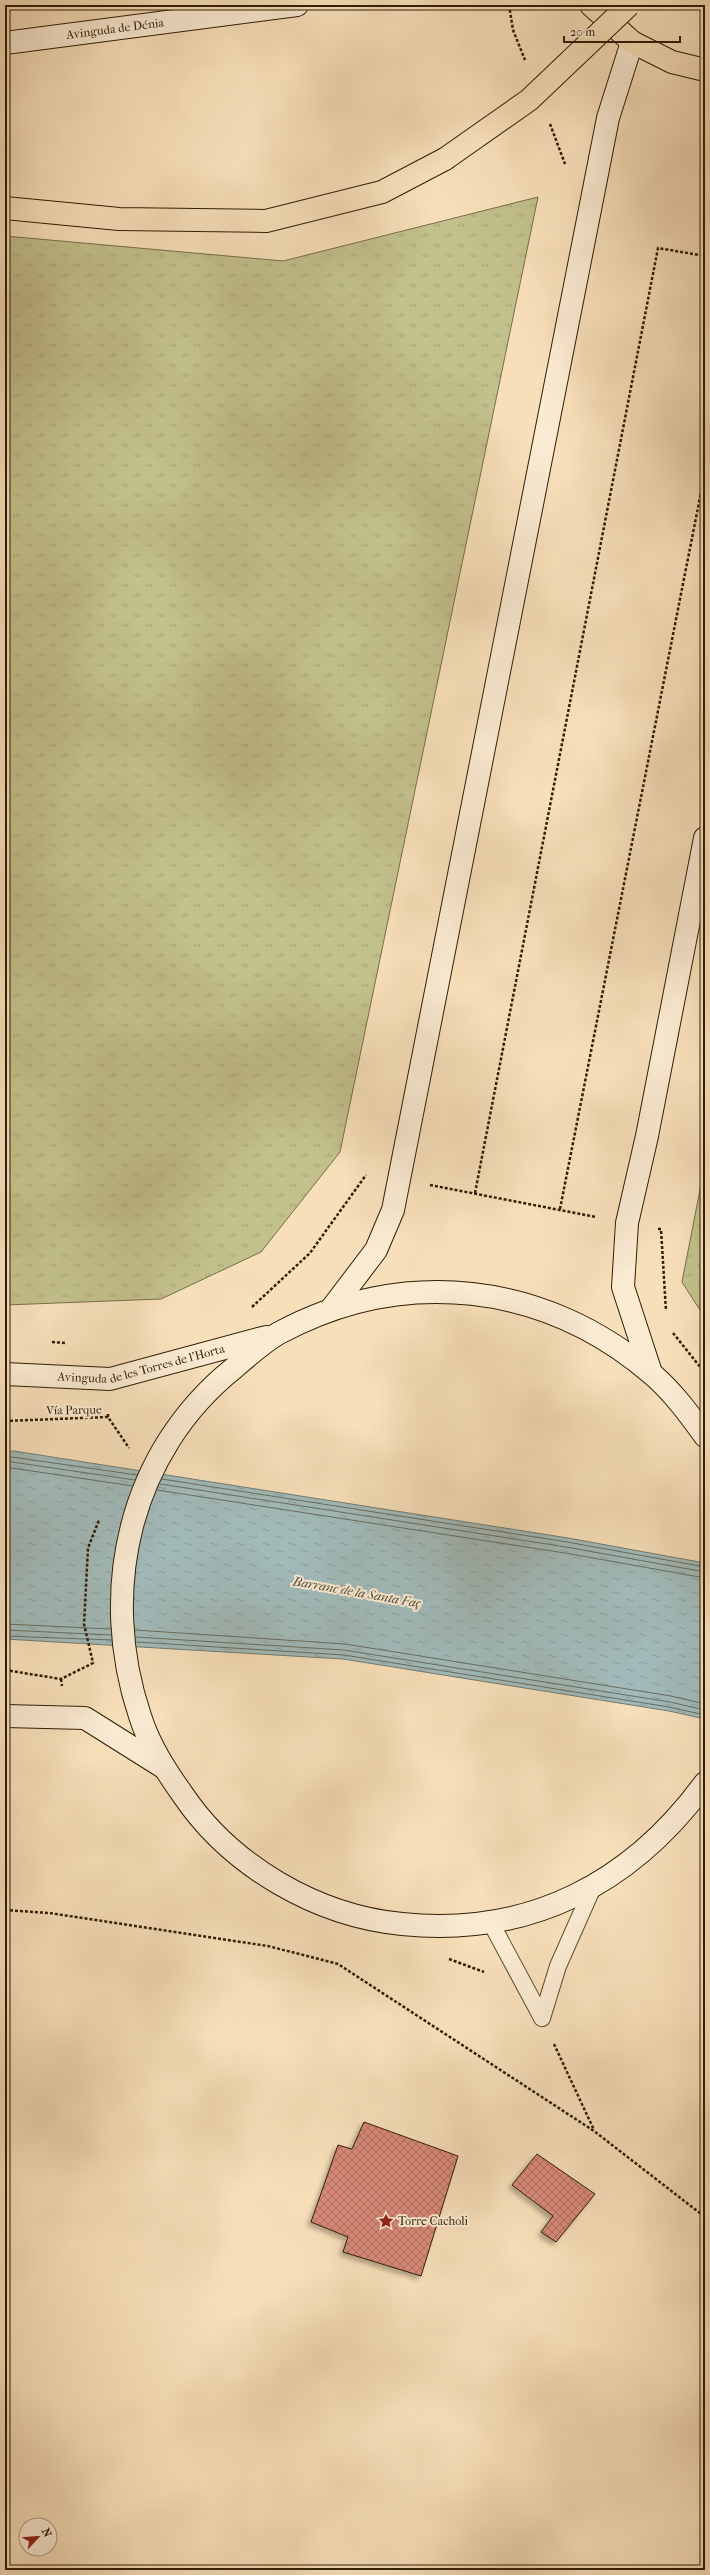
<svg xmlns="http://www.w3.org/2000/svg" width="710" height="2575" viewBox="0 0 710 2575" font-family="'IM FELL French Canon',serif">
<defs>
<pattern id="grass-tufts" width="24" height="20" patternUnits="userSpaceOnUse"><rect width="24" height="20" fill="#c2c08b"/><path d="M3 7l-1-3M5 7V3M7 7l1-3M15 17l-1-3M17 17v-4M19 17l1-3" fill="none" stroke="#a7a576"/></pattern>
<pattern id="water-ripples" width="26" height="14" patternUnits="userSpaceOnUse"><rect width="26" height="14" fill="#a1bab9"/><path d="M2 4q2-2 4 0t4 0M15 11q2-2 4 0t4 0" fill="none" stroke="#8b9f9e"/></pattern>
<pattern id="building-cross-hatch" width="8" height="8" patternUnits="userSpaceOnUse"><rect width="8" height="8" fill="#d88979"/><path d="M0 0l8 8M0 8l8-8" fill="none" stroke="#b06f61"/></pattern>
<filter id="shadow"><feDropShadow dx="-3.5" dy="3.5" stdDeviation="2" flood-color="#0004"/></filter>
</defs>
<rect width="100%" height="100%" fill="#f7dfb9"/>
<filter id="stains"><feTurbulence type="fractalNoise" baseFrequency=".005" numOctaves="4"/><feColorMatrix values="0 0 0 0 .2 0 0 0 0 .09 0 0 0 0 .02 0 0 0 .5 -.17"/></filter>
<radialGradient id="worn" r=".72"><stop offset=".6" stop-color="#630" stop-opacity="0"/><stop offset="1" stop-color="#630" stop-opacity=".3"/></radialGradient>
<!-- grass -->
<g fill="url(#grass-tufts)" stroke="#786e48">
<polygon points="538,197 340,1152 261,1252 161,1299 5,1305 5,236 283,261"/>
<polygon points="705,1164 705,1318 682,1282"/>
</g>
<!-- water -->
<polygon fill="url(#water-ripples)" stroke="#737b71" points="14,1451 568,1538 705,1563 705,1719 669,1711 343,1659 5,1639 5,1452"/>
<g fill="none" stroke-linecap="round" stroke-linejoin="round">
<!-- shore -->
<g stroke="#686c5f" stroke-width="1">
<polyline points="5,1456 137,1475"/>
<polyline points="5,1461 135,1480"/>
<polyline points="5,1467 133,1486"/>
<polyline points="162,1479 567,1542 705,1567"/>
<polyline points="160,1484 566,1547 705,1572"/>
<polyline points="157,1490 565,1553 705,1578"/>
<polyline points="5,1624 111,1629"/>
<polyline points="5,1630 112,1635"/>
<polyline points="135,1630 345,1644 671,1696 705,1704"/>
<polyline points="5,1636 112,1640"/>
<polyline points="136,1637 344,1650 670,1702 705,1710"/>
<polyline points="137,1642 344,1655 669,1707 705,1715"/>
</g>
</g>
<!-- building -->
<g fill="url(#building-cross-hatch)" stroke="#2e1d05" filter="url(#shadow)">
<polygon points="364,2122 458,2156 421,2276 343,2252 348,2237 311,2222 338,2145 352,2149"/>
<polygon points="537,2154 595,2194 556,2242 541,2232 553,2216 512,2185"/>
</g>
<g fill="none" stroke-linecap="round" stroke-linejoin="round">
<defs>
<g id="lane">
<polyline points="491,1923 542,2018"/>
<polyline points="542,2018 558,1966 593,1887"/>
</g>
<g id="secondary">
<path id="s1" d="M5,43L297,5"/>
<polyline points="332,1308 376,1250 393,1210 608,118 632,42"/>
<polyline points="651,1373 623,1287 627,1223 647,1136 705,838"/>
<path id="s2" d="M5,1374L110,1379L266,1337"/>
<path d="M705,1436C689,1414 673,1392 652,1374C545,1282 403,1266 279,1333C263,1342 248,1356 234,1368C129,1452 98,1591 140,1716C149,1745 166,1771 183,1795C231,1866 317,1916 402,1924C529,1937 631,1884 705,1783"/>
<polyline points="5,1716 85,1718 163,1767"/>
</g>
<polyline id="primary" points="591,5 632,42 672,62 705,70"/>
<polyline id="highway" points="5,208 119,219 266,221 382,192 445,159"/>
</defs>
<!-- lane casing -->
<use href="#lane" stroke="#604e32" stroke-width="18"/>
<!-- secondary casing -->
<use href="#secondary" stroke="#2e1d05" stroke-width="24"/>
<!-- primary casing -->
<use href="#primary" stroke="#2e1d05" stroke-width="24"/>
<!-- highway casing -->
<use href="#highway" stroke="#2e1d05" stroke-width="24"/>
<!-- path -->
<g stroke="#2e1d05" stroke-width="2.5" stroke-dasharray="3 2" stroke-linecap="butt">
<polyline points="509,5 513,30 525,60"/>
<polyline points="550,124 565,164"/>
<polyline points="430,1185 596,1217"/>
<polyline points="475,1193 658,248 705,256"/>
<polyline points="560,1209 705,472"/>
<polyline points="658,1229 661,1229 666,1311"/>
<polyline points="252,1307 310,1253 366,1175"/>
<polyline points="673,1333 705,1373"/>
<polyline points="52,1342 65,1343"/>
<polyline points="108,1417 108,1412"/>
<polyline points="5,1421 108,1417 129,1448"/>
<polyline points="5,1670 61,1679 93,1663 84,1624 88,1548 99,1520"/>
<polyline points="61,1679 62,1686"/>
<polyline points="5,1910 49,1913 268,1946 338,1964 594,2131 705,2217"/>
<polyline points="449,1959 484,1972"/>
<polyline points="554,2044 594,2130"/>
</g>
<!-- lane -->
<use href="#lane" stroke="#faead2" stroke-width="16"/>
<!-- secondary -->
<use href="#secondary" stroke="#faead2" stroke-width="22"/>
<!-- primary -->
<use href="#primary" stroke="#f7dfb9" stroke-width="22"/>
<!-- highway -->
<use href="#highway" stroke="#f7dfb9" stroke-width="22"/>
<defs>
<polyline id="highway-bridge" points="445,159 529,100 629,5"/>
</defs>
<!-- highway-bridge casing -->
<use href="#highway-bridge" stroke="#2e1d05" stroke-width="24" stroke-linecap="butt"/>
<!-- highway-bridge -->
<use href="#highway-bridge" stroke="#f7dfb9" stroke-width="22"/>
</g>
<!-- icons -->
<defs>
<symbol id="sight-bare" viewBox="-9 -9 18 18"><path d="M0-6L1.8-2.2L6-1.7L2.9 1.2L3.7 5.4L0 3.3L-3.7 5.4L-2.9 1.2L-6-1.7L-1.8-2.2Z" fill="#8f2418" stroke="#faead2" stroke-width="2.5" paint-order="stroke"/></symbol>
</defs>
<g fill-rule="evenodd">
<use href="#sight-bare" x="375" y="2210" width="22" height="22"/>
</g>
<g text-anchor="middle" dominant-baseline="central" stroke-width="4" stroke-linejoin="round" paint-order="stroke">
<!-- street labels -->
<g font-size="12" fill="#2e1d05" stroke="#faead2">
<text stroke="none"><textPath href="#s1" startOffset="111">Avinguda de Dénia</textPath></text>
<text stroke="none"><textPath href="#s2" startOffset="138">Avinguda de les Torres de l'Horta</textPath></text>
<text transform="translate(74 1410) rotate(-1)">Vía Parque</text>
</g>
<!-- poi labels -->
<g font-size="12" fill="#2e1d05" stroke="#faead2" text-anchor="start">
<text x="398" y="2221">Torre Cacholi</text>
</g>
<!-- water labels -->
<g font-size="13" font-style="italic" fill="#504c3b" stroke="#faead2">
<text transform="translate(357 1592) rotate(10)">Barranc de la Santa Faç</text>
</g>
</g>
<!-- margin -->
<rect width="710" height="2575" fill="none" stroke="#f7dfb9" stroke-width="20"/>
<rect x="6" y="6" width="698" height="2563" fill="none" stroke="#2e1d05" stroke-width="2"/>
<rect x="10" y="10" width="690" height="2555" fill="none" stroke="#2e1d05"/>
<!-- north arrow -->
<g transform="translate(38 2537) rotate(64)"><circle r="19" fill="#faead2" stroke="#a89880"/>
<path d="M0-3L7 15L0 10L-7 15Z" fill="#8f2418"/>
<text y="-6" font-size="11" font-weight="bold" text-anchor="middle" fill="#2e1d05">N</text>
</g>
<!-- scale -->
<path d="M564 36v6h116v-6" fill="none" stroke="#2e1d05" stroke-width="2"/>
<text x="570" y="36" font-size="12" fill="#2e1d05" stroke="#faead2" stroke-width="3" paint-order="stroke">20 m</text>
<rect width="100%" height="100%" filter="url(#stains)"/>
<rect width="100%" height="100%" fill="url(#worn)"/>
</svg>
